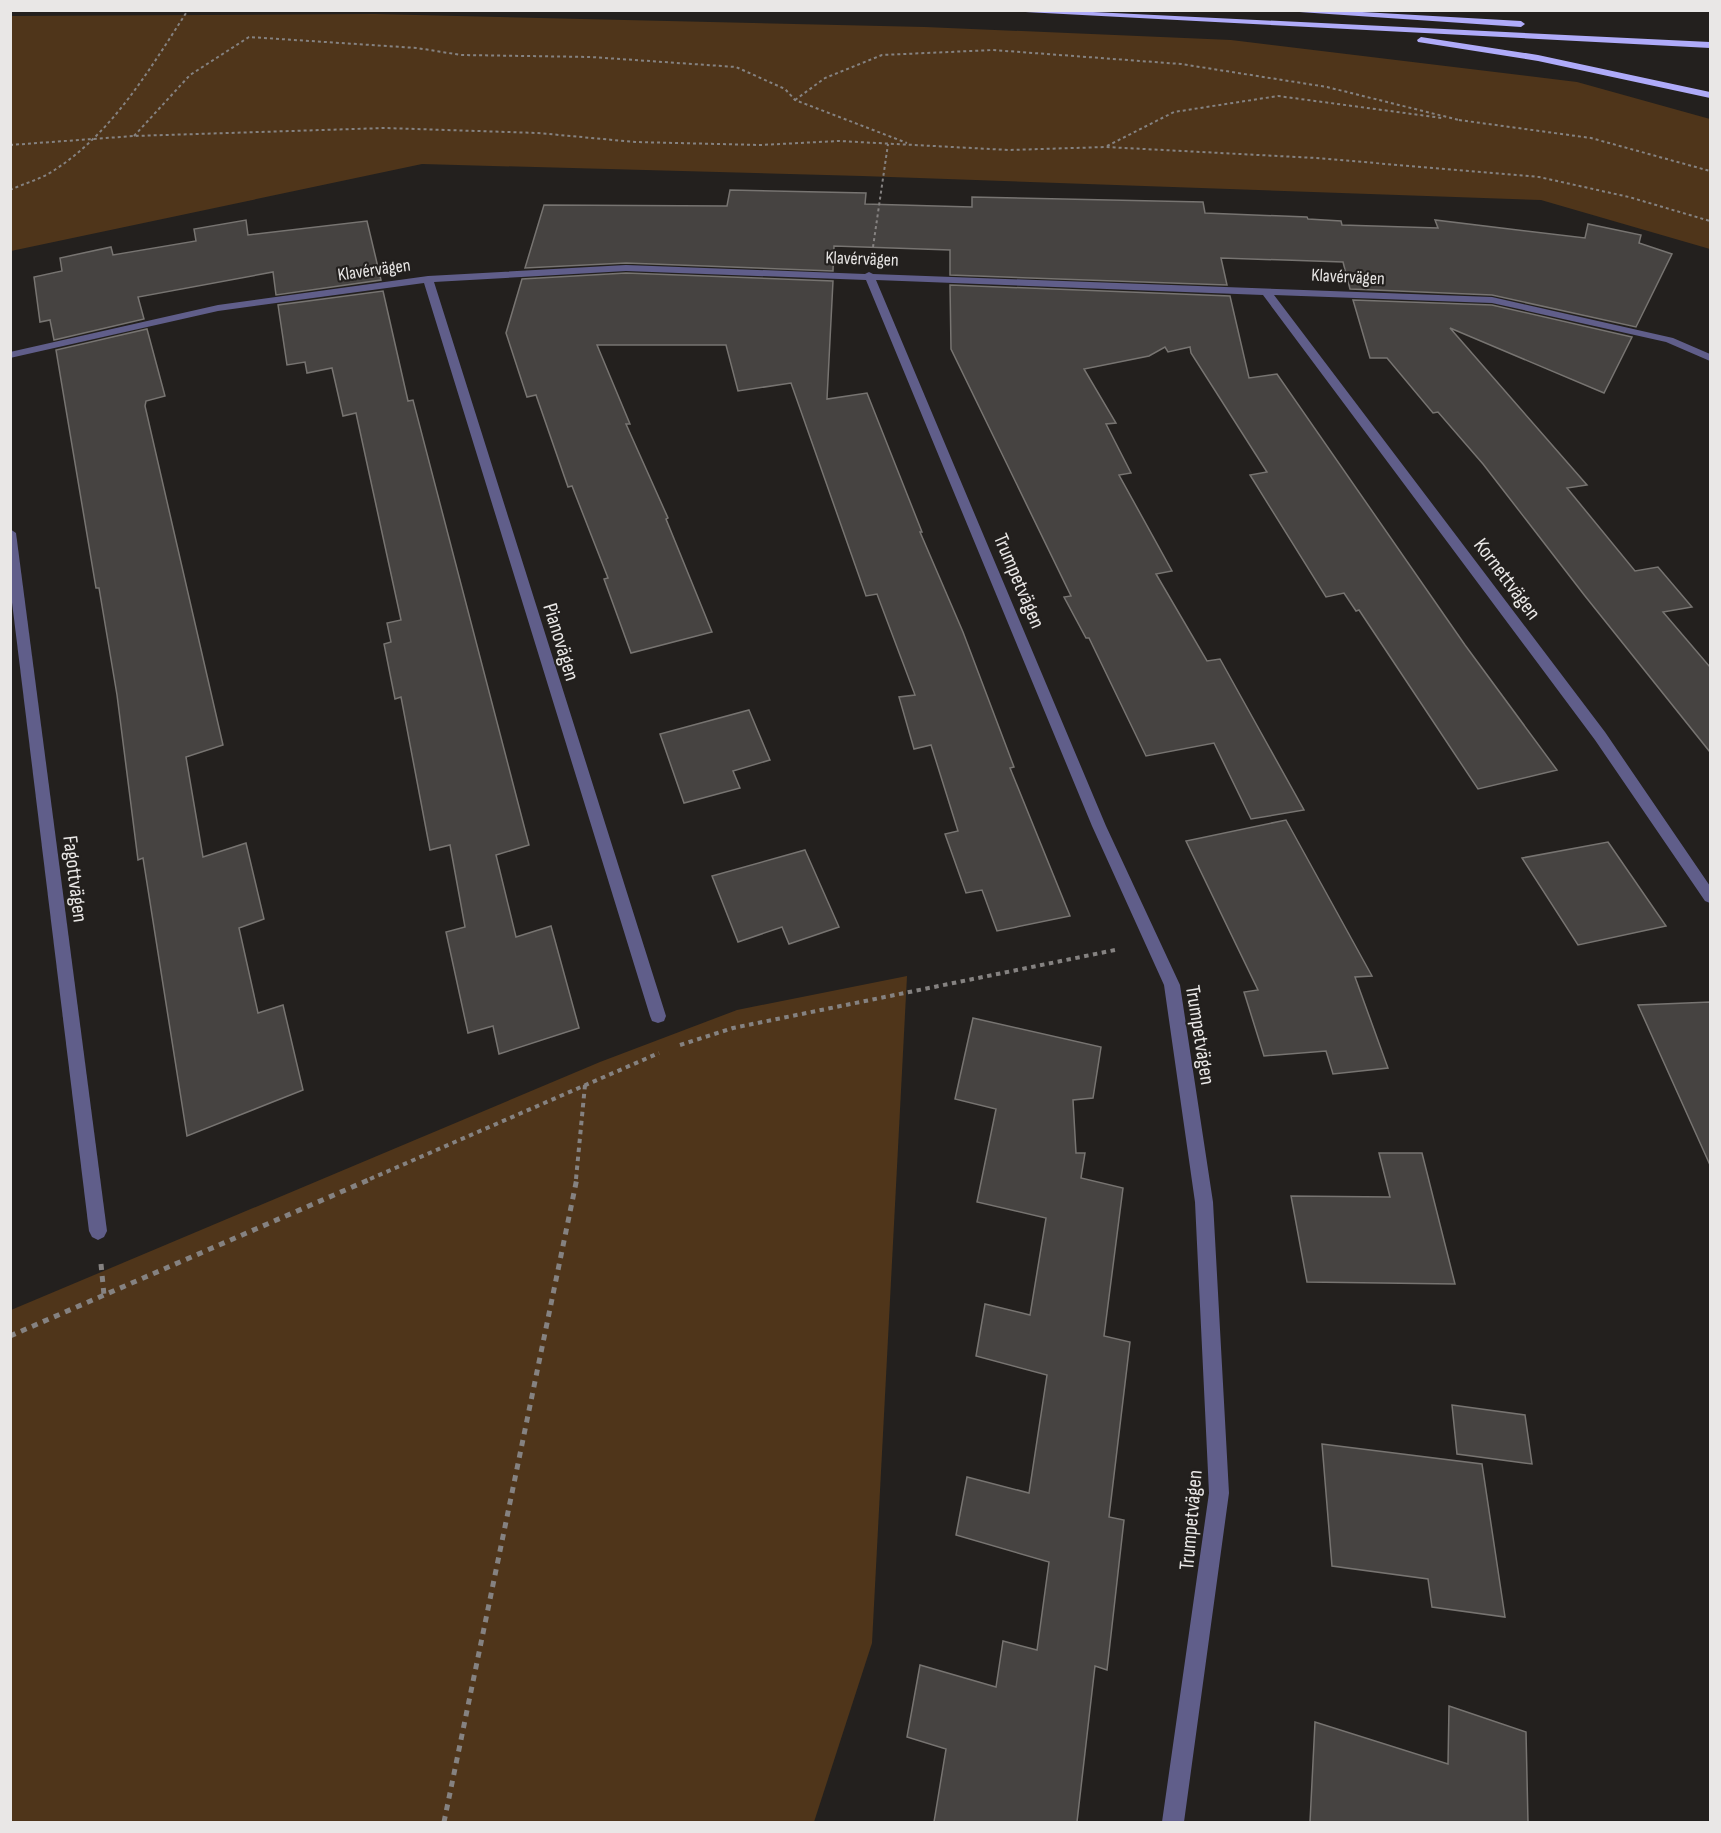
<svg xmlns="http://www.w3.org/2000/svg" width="1721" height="1833" viewBox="0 0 1721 1833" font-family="'Sofia Sans Condensed',sans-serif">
<rect width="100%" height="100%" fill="#23201e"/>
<!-- green -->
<g fill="#4f351a">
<polygon points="375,14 925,27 1231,40 1577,82 1710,119 1710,249 1541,200 862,176 422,164 11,251 11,16"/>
<polygon points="907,976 872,1643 814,1822 11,1822 11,1310 600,1062 737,1010"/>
</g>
<!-- building -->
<g fill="#464341" stroke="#777471" stroke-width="1.5">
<polygon points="730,190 866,193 865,204 972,207 972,197 1203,202 1205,213 1307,217 1308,219 1341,221 1342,225 1438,228 1435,220 1585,238 1588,224 1641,235 1639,243 1672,254 1636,327 1492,295 1350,289 1343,262 1221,258 1227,285 950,275 950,250 834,246 833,271 626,263 525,268 544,205 727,206"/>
<polygon points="246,220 248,235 367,221 381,280 276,295 273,272 138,297 144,319 54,340 50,320 40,322 34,277 62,271 60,258 111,247 113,255 196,241 194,229"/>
<polygon points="626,273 833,281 827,399 867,393 922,532 920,532 963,632 1014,767 1010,768 1070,916 997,931 982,890 966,893 945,834 958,831 931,745 914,749 899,697 915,695 877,594 866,596 791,383 738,391 726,345 597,345 630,424 626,424 668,518 666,519 712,632 631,653 604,579 608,578 572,486 568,487 536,395 527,397 506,333 522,279"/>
<polygon points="950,285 1230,296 1249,378 1277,374 1465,645 1557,770 1478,789 1359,610 1356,611 1344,593 1326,597 1250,475 1267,472 1191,353 1190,347 1168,352 1165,347 1149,356 1084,369 1116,423 1106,424 1131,473 1119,475 1172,571 1156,574 1207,661 1220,659 1304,810 1251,819 1214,743 1146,756 1089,638 1086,638 1064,597 1071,596 951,349"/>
<polygon points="383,291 408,401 413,400 529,845 496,855 516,937 551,926 579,1028 499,1054 493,1026 468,1033 446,932 465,927 450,845 430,850 401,697 395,699 384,644 391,642 387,623 401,620 356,413 343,416 332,368 307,373 305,362 287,365 278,305"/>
<polygon points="1353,300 1492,305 1632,337 1604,393 1450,328 1587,485 1567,488 1635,571 1658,567 1692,607 1663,612 1710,667 1710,752 1585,596 1483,464 1438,412 1433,413 1387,358 1370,358"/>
<polygon points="147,329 165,396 146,401 145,406 223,745 186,757 203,857 246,843 264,919 239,928 258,1013 283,1005 303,1090 187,1136 143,858 138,860 117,695 99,588 96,588 56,350"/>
<polygon points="749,710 770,760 733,771 740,788 684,803 660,734"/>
<polygon points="1286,820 1372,976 1355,977 1388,1068 1333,1074 1326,1051 1264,1056 1244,992 1258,990 1186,841"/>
<polygon points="1608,842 1666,926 1578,945 1522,858"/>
<polygon points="805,850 839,927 789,944 782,927 738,942 712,876"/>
<polygon points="1710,1002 1710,1165 1638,1005"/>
<polygon points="973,1018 1101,1047 1093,1098 1073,1100 1076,1153 1085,1153 1081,1178 1123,1188 1104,1336 1130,1342 1109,1517 1124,1520 1107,1670 1095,1666 1077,1822 934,1822 946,1749 907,1737 920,1665 996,1687 1003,1641 1037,1650 1049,1562 956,1535 967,1477 1029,1493 1047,1375 976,1356 985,1304 1030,1315 1046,1218 977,1202 996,1109 955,1099"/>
<polygon points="1379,1153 1422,1153 1455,1284 1307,1282 1291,1196 1390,1197"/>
<polygon points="1452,1405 1525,1415 1532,1464 1457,1454"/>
<polygon points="1322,1444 1482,1464 1505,1617 1432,1607 1428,1579 1332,1566"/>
<polygon points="1449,1706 1526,1732 1528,1822 1310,1822 1315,1722 1448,1764"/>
</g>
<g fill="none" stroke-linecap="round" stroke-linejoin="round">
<!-- path-far2 -->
<g stroke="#858281" stroke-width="2" stroke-dasharray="3 3" stroke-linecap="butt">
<polyline points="795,100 825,78 882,55 993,50 1181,64 1327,87 1459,120"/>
<polyline points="1459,120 1591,138 1710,171"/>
<polyline points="134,136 190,75 249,37 417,48 461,55 591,57 736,67 785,89 795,100 907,143"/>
<polyline points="10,145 134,136 385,128 538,133 635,142 760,145 839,141 1009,150 1106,147 1316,158 1539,177 1629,197 1710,221"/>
<polyline points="1107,146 1174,112 1278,96 1442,118"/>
<path d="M10,190C25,183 42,179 56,169C114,131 151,67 188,10"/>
<polyline points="873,247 888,144"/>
</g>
<!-- path-far1 -->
<g stroke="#858281" stroke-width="4" stroke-dasharray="4.5 4.5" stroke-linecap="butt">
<polyline points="680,1045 733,1028 1115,950"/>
<polyline points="370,1179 659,1053"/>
<polyline points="576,1179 585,1085"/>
</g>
<!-- path -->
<g stroke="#858281" stroke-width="5" stroke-dasharray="6 6" stroke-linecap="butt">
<polyline points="101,1264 104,1295"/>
<polyline points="10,1336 373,1178"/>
<polyline points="444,1822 577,1178"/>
</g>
<!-- minor -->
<g fill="#605e8a" fill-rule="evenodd">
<polygon points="626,265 865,274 869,272 873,274 1492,297 1673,338 1710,354 1710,361 1666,342 1492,303 1274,295 1605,732 1710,886 1710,903 1705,901 1595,740 1263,295 876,280 1106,826 1180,985 1213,1202 1229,1493 1184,1822 1162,1822 1209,1493 1195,1202 1164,985 1092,826 866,280 626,271 434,282 666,1016 664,1021 658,1023 652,1021 650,1016 424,283 218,311 10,358 10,352 218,305 428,276"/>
<polygon points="10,529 16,533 107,1231 104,1237 98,1240 92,1237 89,1231 10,586"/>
</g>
<!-- trunk -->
<g fill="#afabf9" fill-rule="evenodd">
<polygon points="985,10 1052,10 1710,42 1710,48"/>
<polygon points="1269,10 1327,10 1521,21 1525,24 1521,27"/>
<polygon points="1421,37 1538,55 1710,92 1710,98 1538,61 1418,42 1417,40"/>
</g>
</g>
<g text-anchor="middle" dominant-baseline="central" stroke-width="4.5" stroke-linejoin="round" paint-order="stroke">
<!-- far-street labels -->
<g font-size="18" fill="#e9e7e6" stroke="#23201e">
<text transform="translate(862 259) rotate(2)">Klavérvägen</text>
<text transform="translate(374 270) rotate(-8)">Klavérvägen</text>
<text transform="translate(1348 277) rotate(3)">Klavérvägen</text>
</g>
<!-- street labels -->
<g font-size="21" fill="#e9e7e6" stroke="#23201e">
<text transform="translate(1507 579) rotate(53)">Kornettvägen</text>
<text transform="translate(1019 581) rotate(67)">Trumpetvägen</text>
<text transform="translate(561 642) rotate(73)">Pianovägen</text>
<text transform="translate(75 879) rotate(83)">Fagottvägen</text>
<text transform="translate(1200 1035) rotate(81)">Trumpetvägen</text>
<text transform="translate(1191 1520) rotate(-85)">Trumpetvägen</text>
</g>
</g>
<!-- border -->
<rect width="1721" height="1833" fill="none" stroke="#e9e7e6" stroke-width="24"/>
</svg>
